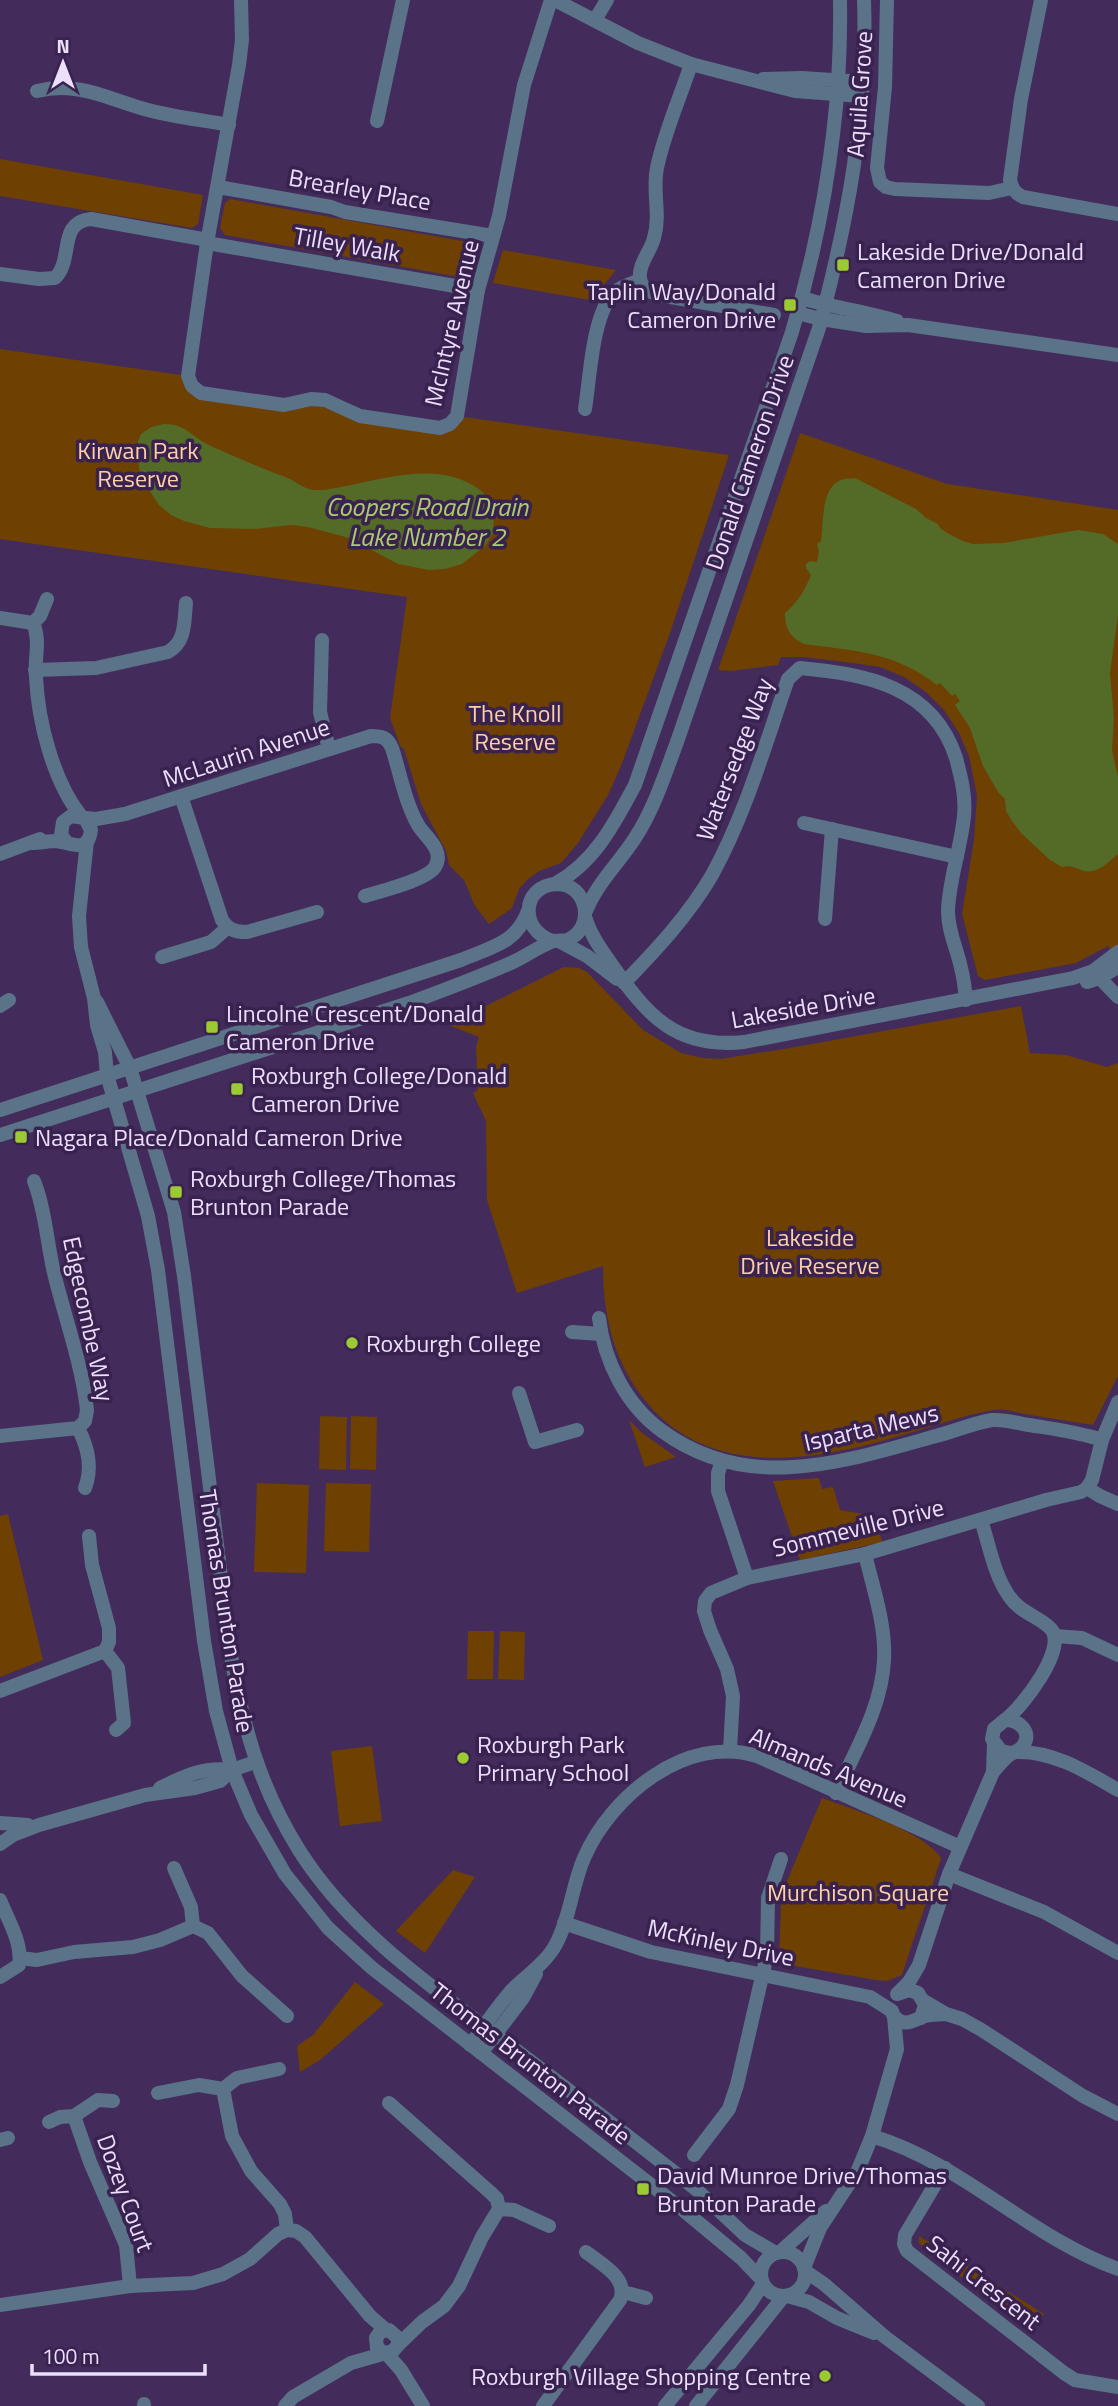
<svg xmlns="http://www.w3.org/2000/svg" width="1118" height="2406" viewBox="0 0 1118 2406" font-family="'Titillium Web',sans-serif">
<rect width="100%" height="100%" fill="#432c5b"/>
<!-- green -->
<g fill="#6e4001">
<polygon points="0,159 203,195 198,224 192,228 0,196"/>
<polygon points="230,199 473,243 478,248 472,274 465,278 225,235 220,228 225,203"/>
<polygon points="503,250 616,270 604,285 595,301 493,283"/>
<polygon points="0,349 188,376 202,393 336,404 440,428 457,416 729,455 670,633 621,766 608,795 578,843 561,863 539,871 527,880 519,889 512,908 489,924 475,906 464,880 449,865 446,851 421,804 404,749 400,746 390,718 407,597 0,539"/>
<polygon points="800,433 947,484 1118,510 1118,961 1108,946 1076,963 985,980 978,976 962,914 974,840 977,796 969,756 959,733 944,710 926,692 904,677 880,667 853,663 803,657 781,657 778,665 731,671 718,670"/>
<path d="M564,967L579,968L587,972L643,1030L681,1053L703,1058L720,1059L790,1048L1021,1006L1030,1053L1066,1055L1107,1067L1118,1063V1376L1093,1425C1070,1421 1047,1418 1024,1414C1015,1412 1003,1408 993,1410C964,1415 934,1426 906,1434C821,1460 713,1481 648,1404C614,1364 603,1317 603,1266L517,1293L487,1200L486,1121L473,1093L477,1091L478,1087L476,1047L479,1037L448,1025Z"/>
<polygon points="320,1416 347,1417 346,1470 319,1469"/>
<polygon points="351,1416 377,1417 376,1470 350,1469"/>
<polygon points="629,1420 642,1433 676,1457 645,1467"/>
<polygon points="819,1478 822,1489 833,1487 840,1510 870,1515 883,1542 800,1560 773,1481"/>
<polygon points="257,1483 309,1485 306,1573 254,1572"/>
<polygon points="326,1483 371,1484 369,1552 324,1551"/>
<polygon points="8,1514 43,1660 0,1677 0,1516"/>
<polygon points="468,1631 494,1631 493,1679 467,1679"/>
<polygon points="500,1631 525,1632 524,1680 498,1679"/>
<polygon points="372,1746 382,1821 340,1826 331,1751"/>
<path d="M822,1798C854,1810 922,1830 941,1858C929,1897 914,1936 902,1975L887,1981L876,1980L784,1964L779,1955L781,1906L784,1888Z"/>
<polygon points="453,1870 475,1877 425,1953 396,1931"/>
<polygon points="355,1982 384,2004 320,2060 300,2072 297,2046 313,2035"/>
<polygon points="919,2236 1044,2314 1031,2333 919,2243"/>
</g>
<!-- water -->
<g fill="#546a27">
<path d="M164,424C187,424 192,438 211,446C237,458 264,469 290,479C296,482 302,487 309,489C319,492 335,488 346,486C398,476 454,457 495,504L493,533L485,546L462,564L445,569L429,570L398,564L349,538L308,527L291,525L255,529L210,528L184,521L171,515L159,505L141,478L137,455L138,441L141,434L151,427Z"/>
<path d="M855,478L916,509L926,518L938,524L940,528L947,533L963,541L973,544L1003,543L1078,530L1103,534L1118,544V615L1110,673L1114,719L1112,750L1118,777V854C1108,862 1098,874 1084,871C1074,868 1072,865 1062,867L1050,860L1021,833L1012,821L1006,811L1005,799L998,792L983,766L970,728L955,705L960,701L955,694L952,696L940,683L937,685C895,652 855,651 804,644C790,637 785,629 785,613C798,602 805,590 811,575L806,568V564L810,561L817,562L819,551L817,544L821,541C824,522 820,485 844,479C847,478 851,479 855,478Z"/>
</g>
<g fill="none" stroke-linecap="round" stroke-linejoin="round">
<!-- minor -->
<g stroke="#5b7388" stroke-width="14">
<polyline points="241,0 242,40 239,65 207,243 188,376 192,386 201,393 284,405 311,399 325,400 360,416 440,428 450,424 457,416 478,290 499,216 524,85 551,0"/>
<polyline points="555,0 638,43 691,64 795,91 862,96"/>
<polyline points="887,0 885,87 877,168 880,182 886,187 895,189 989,193 1012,188"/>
<path d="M1041,0L1021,99L1010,180C1012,189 1015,193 1023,197L1118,214"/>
<polyline points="595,20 607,0"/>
<path d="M691,64C680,98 664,133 657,168C652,191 661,214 654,238C651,251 638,264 640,279C642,289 650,292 659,295L774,315"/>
<polyline points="763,79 802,78 863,82"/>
<path d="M37,91C79,81 108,99 148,110C174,117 202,120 229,125"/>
<polyline points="377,121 403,0"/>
<polyline points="218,187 331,207 345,212 493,236"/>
<polyline points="207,243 478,290"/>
<path d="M0,274L39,279L55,278C74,260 57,222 91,219L208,240"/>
<path d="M802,298C833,308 866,311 897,321"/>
<polyline points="797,313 821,319 866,326 908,325 1118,355"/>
<path d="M585,409C590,378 592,321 611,296C618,287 631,284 640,280"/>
<polyline points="0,618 33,623 40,616 47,599"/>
<path d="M33,623C41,641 34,658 36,677C38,721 53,781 81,816"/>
<polyline points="322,640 320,712 329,749"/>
<path d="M35,670L96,668L168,652C186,642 184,622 186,603"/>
<path d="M181,796L222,920C229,930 235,932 247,932L317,912"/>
<path d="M85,818L96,819L125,814L371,736C382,736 387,737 392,748C400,773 405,802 418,825C426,838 445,850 435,867C427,880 381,891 365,896"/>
<polyline points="804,823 957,857"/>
<polyline points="87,841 79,916 81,947 94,998 97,1025 105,1052 107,1075 148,1216 158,1270 204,1641 216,1711 232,1770 251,1815 285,1874 328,1928 372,1968 682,2209 741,2258 762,2280"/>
<path d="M32,843C40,843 48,841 55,841C71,842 88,855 91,830L85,818L71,816L63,822L61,835L67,843"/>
<polyline points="0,854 40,839"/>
<path d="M555,884C595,862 614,824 635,785L792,332C824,223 842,114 840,0"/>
<path d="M586,911C597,883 619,863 635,838C654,809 665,774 677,742L819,328C848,220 868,112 864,0"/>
<path d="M585,917C591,936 601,949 612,965C648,1016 676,1049 744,1042L1073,978L1093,971L1118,952"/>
<polyline points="825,919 832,829"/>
<polyline points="559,941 587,956 617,979"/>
<polyline points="162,957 211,942 227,928"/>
<polyline points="1095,973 1118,997"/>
<polyline points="1087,982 1099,978 1118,967"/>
<path d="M624,983C656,950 688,916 712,875C746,813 765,745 788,679L800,668C865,674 933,686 956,758C961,777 966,796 964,816C961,848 949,879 948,911C948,932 957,948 961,968C964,979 965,989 966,1000"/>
<path d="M97,1002L130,1068L174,1212L184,1276L230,1650C242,1723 259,1786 299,1850C351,1933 439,1992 516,2050C577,2096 637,2143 697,2190L745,2235L776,2253"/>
<polyline points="0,1006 9,1000"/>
<path d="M0,1110L461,960C491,947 516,944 528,911"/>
<path d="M0,1135L409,1003C444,990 479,977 513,962C526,956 538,947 551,942C556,940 562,941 567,940C596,929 588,884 557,884C521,885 519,931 553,941"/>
<path d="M599,1318C604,1361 626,1405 662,1431C748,1494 843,1462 936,1436C955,1431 974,1423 992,1420C1004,1419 1017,1423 1029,1425C1054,1429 1078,1432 1102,1440"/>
<polyline points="572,1332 601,1334"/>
<polyline points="519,1393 535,1442 577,1430"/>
<path d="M78,1428C88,1447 93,1467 85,1488"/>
<path d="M0,1436L78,1428L85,1421L87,1410C82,1365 66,1321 55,1277C47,1245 46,1212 34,1181"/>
<polyline points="722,1461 718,1473 718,1491 747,1578"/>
<polyline points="1087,1488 1100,1496 1118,1504"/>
<path d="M981,1520C989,1544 994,1575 1009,1596C1021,1614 1039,1616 1051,1629C1068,1648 1022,1708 1005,1720"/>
<polyline points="1055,1636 1082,1638 1118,1655"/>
<polyline points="105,1651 118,1668 124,1723 116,1730"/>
<polyline points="0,1691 105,1651 109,1642 109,1628 92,1565 89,1536"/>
<polyline points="730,1750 733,1696 727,1669 710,1630 704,1611 705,1601 711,1593 747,1578 865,1554 1046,1500 1081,1492 1087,1488 1092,1480 1102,1440 1118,1402"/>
<path d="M1015,1752C1052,1750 1087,1772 1118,1790"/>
<path d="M993,1772C998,1766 1003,1760 1009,1755C1014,1752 1019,1751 1023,1746C1033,1732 1019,1720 1005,1720L994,1729L992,1739L1001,1751L1011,1753"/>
<path d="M160,1788C184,1776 205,1766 232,1770"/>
<path d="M836,1793C855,1751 882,1707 884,1660C886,1625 873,1588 865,1554"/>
<polyline points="0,1823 28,1825"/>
<polyline points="0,1844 13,1835 39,1825 145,1795 195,1788 220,1781 232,1770 255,1762"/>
<polyline points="174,1868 191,1907 193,1926"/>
<polyline points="949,1874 1044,1912 1118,1953"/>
<path d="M0,1900C8,1920 23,1944 19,1965L0,1977"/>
<polyline points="564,1923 651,1952 870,1997 892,2011"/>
<polyline points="20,1958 37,1960 74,1952 133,1947 160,1940 193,1926 208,1933 242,1976 287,2016"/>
<polyline points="899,1992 909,1982 919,1965 949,1874 993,1772 994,1744"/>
<polyline points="897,1994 909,1990 918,1993 925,2005 921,2018"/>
<polyline points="924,2001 946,2014 962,2019 980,2029 1083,2096 1118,2114"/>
<path d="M892,2013C901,2027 909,2023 922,2017C929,2014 938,2015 946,2014"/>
<path d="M470,2045C484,2027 497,2007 512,1990C527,1975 546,1963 556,1944C570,1918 572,1886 584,1858C611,1796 686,1734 757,1756L960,1847"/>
<polyline points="481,2053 523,1998 536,1974"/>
<polyline points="223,2089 232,2136 251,2171 280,2204 285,2214 287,2230"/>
<polyline points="223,2089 237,2078 279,2069"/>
<polyline points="158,2093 199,2085 223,2089"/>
<polyline points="389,2103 491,2193 497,2199 499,2209 482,2237 459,2286 444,2306 422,2322 398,2345"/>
<polyline points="74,2116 90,2162 126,2245 130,2286"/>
<polyline points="49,2122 60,2117 74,2116 98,2100 113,2101"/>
<path d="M872,2136C964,2164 1029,2237 1118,2269"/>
<polyline points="0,2140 8,2138"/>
<polyline points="694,2155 729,2109 737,2085 767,1955 768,1898 781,1859"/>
<polyline points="945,2168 905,2235 904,2244 907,2251 1064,2373 1075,2380 1118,2387"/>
<polyline points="499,2209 514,2210 549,2226"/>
<polyline points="780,2252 826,2211"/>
<circle cx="783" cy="2274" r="22"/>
<polyline points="804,2268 820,2228 858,2170 872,2136 897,2049 894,2017"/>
<polyline points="805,2271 824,2284 885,2337 978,2406"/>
<polyline points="623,2292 646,2298"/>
<polyline points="787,2296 809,2302 837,2318 874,2333"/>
<polyline points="0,2305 130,2286 193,2283 223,2274 250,2259 278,2234 287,2230 296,2231 305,2237 370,2316 386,2330"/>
<polyline points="386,2353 401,2370 423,2406"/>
<polyline points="144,2404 144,2406"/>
<polyline points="285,2406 293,2397 351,2363 393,2351 398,2345 398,2338 389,2330 380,2332 376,2338 377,2348 383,2352"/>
<path d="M543,2406L620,2300C629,2278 601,2264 586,2252"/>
<polyline points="665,2406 749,2305 763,2284"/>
<polyline points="696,2406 784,2296"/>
</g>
</g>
<!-- markers -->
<g fill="#9cca31" stroke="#39224f" stroke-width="2.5">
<rect x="836" y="258" width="14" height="14" rx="3.5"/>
<rect x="783" y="298" width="14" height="14" rx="3.5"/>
<rect x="205" y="1020" width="14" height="14" rx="3.5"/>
<rect x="230" y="1082" width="14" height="14" rx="3.5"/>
<rect x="14" y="1130" width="14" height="14" rx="3.5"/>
<rect x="169" y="1185" width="14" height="14" rx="3.5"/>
<circle cx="352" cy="1343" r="7"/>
<circle cx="463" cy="1758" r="7"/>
<rect x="636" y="2182" width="14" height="14" rx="3.5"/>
<circle cx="825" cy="2376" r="7"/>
</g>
<g text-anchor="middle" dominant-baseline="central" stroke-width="7" stroke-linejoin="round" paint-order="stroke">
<!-- street labels -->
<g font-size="24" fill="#ebdffc" stroke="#39224f">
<text transform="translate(859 94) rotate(-86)">Aquila Grove</text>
<text transform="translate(360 189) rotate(10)">Brearley Place</text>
<text transform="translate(347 244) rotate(10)">Tilley Walk</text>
<text transform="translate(451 323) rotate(-77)">McIntyre Avenue</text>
<text transform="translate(749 462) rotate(-71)">Donald Cameron Drive</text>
<text transform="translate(246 752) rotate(-18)">McLaurin Avenue</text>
<text transform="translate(734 759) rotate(-69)">Watersedge Way</text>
<text transform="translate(803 1007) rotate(-10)">Lakeside Drive</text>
<text transform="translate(89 1319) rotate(78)">Edgecombe Way</text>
<text transform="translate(871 1427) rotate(-13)">Isparta Mews</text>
<text transform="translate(858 1527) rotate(-14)">Sommeville Drive</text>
<text transform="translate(227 1611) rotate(81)">Thomas Brunton Parade</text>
<text transform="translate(829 1767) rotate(23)">Almands Avenue</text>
<text transform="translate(721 1942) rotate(12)">McKinley Drive</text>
<text transform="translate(531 2063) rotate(38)">Thomas Brunton Parade</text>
<text transform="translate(126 2193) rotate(70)">Dozey Court</text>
<text transform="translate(984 2282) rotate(38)">Sahi Crescent</text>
</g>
<!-- poi labels -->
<g font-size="24" fill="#ebdffc" stroke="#39224f" text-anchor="start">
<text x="857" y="251">Lakeside Drive/Donald<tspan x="857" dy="28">Cameron Drive</tspan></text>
<text x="776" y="291" text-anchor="end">Taplin Way/Donald<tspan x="776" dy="28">Cameron Drive</tspan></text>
<text x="226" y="1013">Lincolne Crescent/Donald<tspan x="226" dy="28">Cameron Drive</tspan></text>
<text x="251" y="1075">Roxburgh College/Donald<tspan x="251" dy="28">Cameron Drive</tspan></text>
<text x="35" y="1137">Nagara Place/Donald Cameron Drive</text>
<text x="190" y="1178">Roxburgh College/Thomas<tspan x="190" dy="28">Brunton Parade</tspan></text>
<text x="366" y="1343">Roxburgh College</text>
<text x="477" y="1744">Roxburgh Park<tspan x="477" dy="28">Primary School</tspan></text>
<text x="657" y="2175">David Munroe Drive/Thomas<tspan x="657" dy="28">Brunton Parade</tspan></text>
<text x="811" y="2376" text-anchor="end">Roxburgh Village Shopping Centre</text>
</g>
<!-- park labels -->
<g font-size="24" fill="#fdd0a5" stroke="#39224f">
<text x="138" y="450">Kirwan Park<tspan x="138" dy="28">Reserve</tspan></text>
<text x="515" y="713">The Knoll<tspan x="515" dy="28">Reserve</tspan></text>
<text x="810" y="1237">Lakeside<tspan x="810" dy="28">Drive Reserve</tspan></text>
<text x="858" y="1892">Murchison Square</text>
</g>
<!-- water labels -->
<g font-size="26" font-style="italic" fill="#abcd6f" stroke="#39224f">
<text x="427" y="506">Coopers Road Drain<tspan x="427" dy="30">Lake Number 2</tspan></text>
</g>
</g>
<!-- north arrow -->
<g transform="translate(63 63)" stroke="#39224f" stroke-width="5" paint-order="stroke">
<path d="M0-5L12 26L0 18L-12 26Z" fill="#ebdffc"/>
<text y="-10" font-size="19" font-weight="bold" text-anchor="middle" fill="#ebdffc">N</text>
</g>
<!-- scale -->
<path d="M32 2364v10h173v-10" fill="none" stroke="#ebdffc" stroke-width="3.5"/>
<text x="42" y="2364" font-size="21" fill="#ebdffc" stroke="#39224f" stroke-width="5" paint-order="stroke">100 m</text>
</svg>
